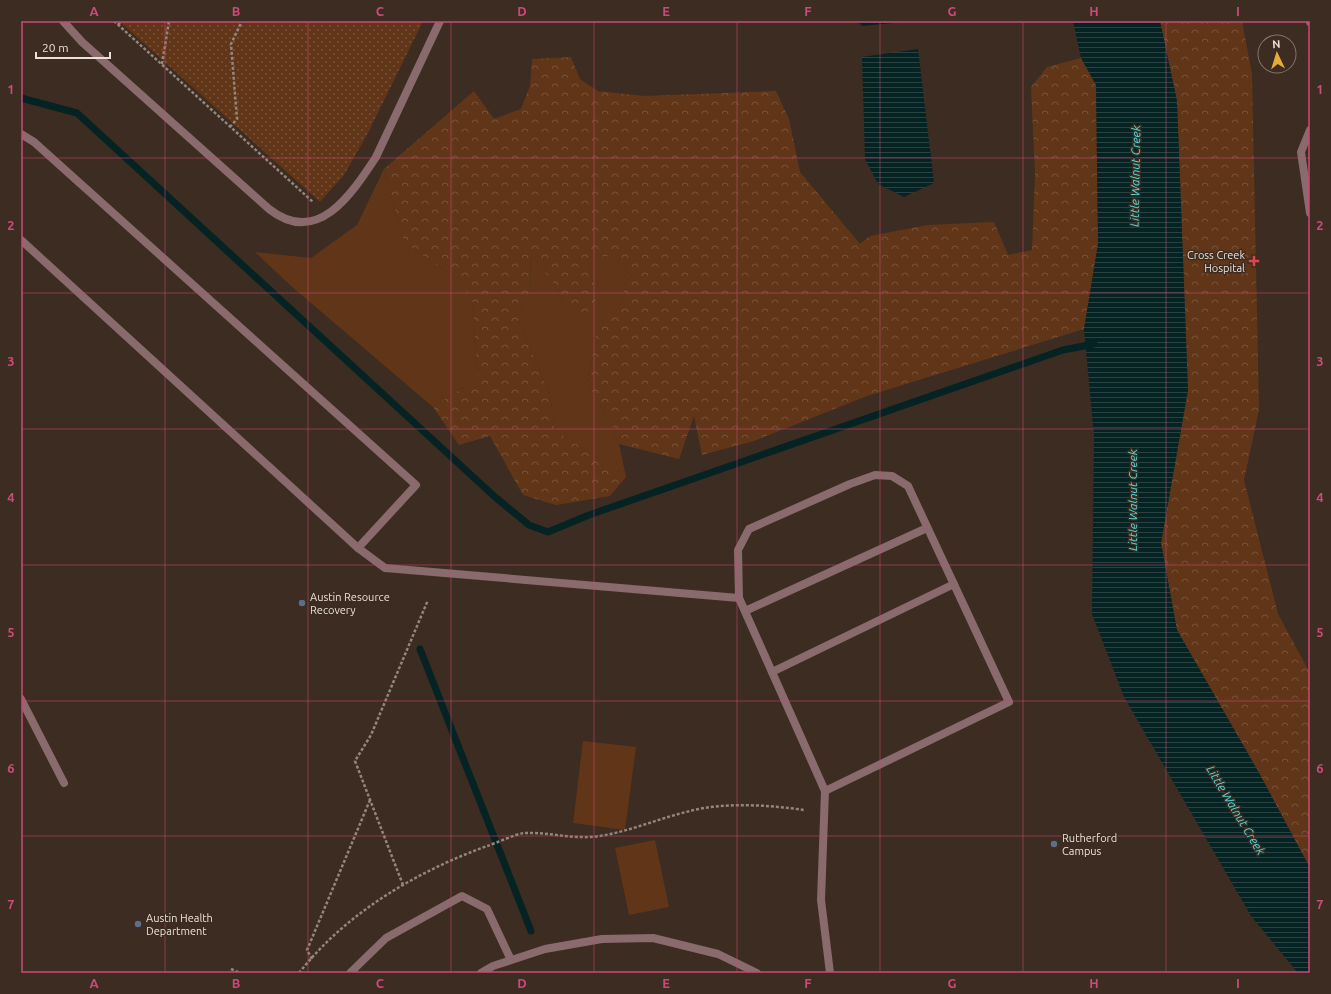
<svg xmlns="http://www.w3.org/2000/svg" width="1331" height="994" viewBox="0 0 1331 994" font-family="Ubuntu,sans-serif">
<defs>
<pattern id="forest-crowns" width="20" height="18" patternUnits="userSpaceOnUse"><rect width="20" height="18" fill="#613618"/><path d="M2 6a3 3 0 1 1 6 0M12 15a3 3 0 1 1 6 0" fill="none" stroke="#785339"/></pattern>
<pattern id="park-dots" width="8" height="8" patternUnits="userSpaceOnUse"><rect width="8" height="8" fill="#613618"/><path d="M2 2h.1M6 6h.1" fill="none" stroke="#785339" stroke-width="1.8" stroke-linecap="round"/></pattern>
<pattern id="water-rules" width="6" height="5" patternUnits="userSpaceOnUse"><rect width="6" height="5" fill="#052323"/><path d="M0 2.5h6" fill="none" stroke="#2a4342"/></pattern>
</defs>
<rect width="100%" height="100%" fill="#3c2c21"/>
<!-- grass -->
<g fill="#613618">
<polygon points="384,169 404,243 446,271 472,297 478,378 433,407 291,286 255,252 311,258 357,225"/>
<polygon points="530,253 554,284 563,303 593,282 587,258 619,254 628,274 620,307 596,335 588,384 612,426 619,444 626,477 555,430 550,394 517,317 531,293"/>
<polygon points="583,741 636,747 625,830 573,823"/>
<polygon points="655,840 669,907 629,915 615,848"/>
</g>
<!-- forest -->
<g fill="url(#forest-crowns)">
<polygon points="1160,21 1242,21 1252,74 1259,410 1244,480 1278,614 1310,673 1310,868 1258,771 1177,630 1161,543 1188,390 1177,102"/>
<polygon points="571,57 580,79 598,91 644,96 776,91 789,119 800,172 860,244 870,236 928,225 994,222 1008,255 1032,250 1035,174 1031,87 1047,67 1081,58 1096,85 1098,244 1084,329 867,396 754,441 702,455 694,416 679,459 619,444 612,426 588,384 596,334 620,307 628,274 619,255 587,258 593,282 597,309 578,314 563,303 554,284 530,253 531,293 517,317 550,394 555,430 626,477 610,496 556,505 523,495 490,436 459,445 433,407 478,378 472,297 446,271 404,243 384,169 474,91 494,119 521,109 530,86 532,59"/>
</g>
<!-- park -->
<polygon fill="url(#park-dots)" points="119,21 423,21 369,131 344,175 320,202"/>
<!-- water -->
<g fill="url(#water-rules)">
<polygon points="857,21 914,21 862,26"/>
<polygon points="1073,21 1160,21 1177,101 1188,390 1161,543 1177,630 1258,771 1310,868 1310,973 1298,973 1251,916 1124,697 1092,614 1094,436 1084,329 1098,244 1096,85 1081,58"/>
<polygon points="918,49 934,183 904,197 878,184 865,159 862,57"/>
</g>
<g fill="none" stroke-linecap="round" stroke-linejoin="round">
<!-- stream -->
<g stroke="#052323" stroke-width="7">
<polyline points="21,98 77,113 495,497 529,525 548,532 589,515 1063,350 1094,344"/>
<polyline points="420,649 531,931"/>
</g>
<!-- path -->
<g stroke="#93867d" stroke-width="2.5" stroke-dasharray="3 2" stroke-linecap="butt">
<polyline points="114,21 313,202"/>
<polyline points="118,25 122,21"/>
<polyline points="162,64 169,21"/>
<polyline points="230,127 237,119 231,44 242,21"/>
<polyline points="403,885 355,761 371,735 428,600"/>
<polyline points="312,959 307,950 370,800"/>
<polyline points="231,969 240,973"/>
<path d="M299,973C347,912 416,872 487,846C497,843 515,834 524,833C550,832 574,840 600,836C631,831 660,818 690,811C723,802 770,805 804,810"/>
</g>
<!-- service -->
<g stroke="#896a6d" stroke-width="8">
<path d="M63,21L82,42L269,209C317,247 351,195 376,157L440,21"/>
<polyline points="1310,21 1310,22"/>
<polyline points="1310,130 1301,152 1310,213"/>
<polyline points="21,134 34,142 416,485 358,548"/>
<polyline points="21,240 358,548 385,568 739,598"/>
<polyline points="745,611 927,528"/>
<polyline points="772,672 954,584"/>
<polyline points="21,699 64,783"/>
<polyline points="825,791 1009,702 908,486 892,476 875,475 850,484 749,529 738,550 739,598 825,791 821,900 830,973"/>
<polyline points="350,973 386,938 462,896 487,909 511,960"/>
<polyline points="481,973 493,966 545,949 602,939 653,938 718,954 757,973"/>
</g>
</g>
<!-- grid -->
<path fill="none" stroke="#cc4a7a" stroke-width="1" stroke-opacity="0.55" d="M165,21V973M308,21V973M451,21V973M594,21V973M737,21V973M880,21V973M1023,21V973M1166,21V973M21,158H1310M21,293H1310M21,429H1310M21,565H1310M21,701H1310M21,836H1310"/>
<!-- markers -->
<path fill="#e0444e" stroke="#3c2c21" stroke-width="1.5" d="M1252 255h4v4h4v4h-4v4h-4v-4h-4v-4h4z"/>
<g fill="#5c6f8a" stroke="#3c2c21" stroke-width="1.5">
<circle cx="302" cy="603" r="4"/>
<circle cx="1054" cy="844" r="4"/>
<circle cx="138" cy="924" r="4"/>
</g>
<g text-anchor="middle" dominant-baseline="central" stroke-width="3" stroke-linejoin="round" paint-order="stroke">
<!-- poi labels -->
<g font-size="11" fill="#ebe0d9" stroke="#3c2c21" text-anchor="start">
<text x="1245" y="255" text-anchor="end">Cross Creek<tspan x="1245" dy="13">Hospital</tspan></text>
<text x="310" y="597">Austin Resource<tspan x="310" dy="13">Recovery</tspan></text>
<text x="1062" y="838">Rutherford<tspan x="1062" dy="13">Campus</tspan></text>
<text x="146" y="918">Austin Health<tspan x="146" dy="13">Department</tspan></text>
</g>
<!-- water labels -->
<g font-size="12" font-style="italic" fill="#51dadc" stroke="#3c2c21">
<text transform="translate(1135 176) rotate(-89)">Little Walnut Creek</text>
<text transform="translate(1132 500) rotate(-90)">Little Walnut Creek</text>
<text transform="translate(1236 810) rotate(59)">Little Walnut Creek</text>
</g>
</g>
<!-- border -->
<rect width="1331" height="994" fill="none" stroke="#3c2c21" stroke-width="44"/>
<!-- north arrow -->
<g transform="translate(1277 54) rotate(356)"><circle r="19" fill="#3c2c21" stroke="#82746b"/>
<path d="M0-3L7 15L0 10L-7 15Z" fill="#e6ad36"/>
<text y="-6" font-size="11" font-weight="bold" text-anchor="middle" fill="#ebe0d9">N</text>
</g>
<!-- scale -->
<path d="M36 52v6h74v-6" fill="none" stroke="#ebe0d9" stroke-width="2"/>
<text x="42" y="52" font-size="12" fill="#ebe0d9" stroke="#3c2c21" stroke-width="3" paint-order="stroke">20 m</text>
<rect x="22" y="22" width="1287" height="950" fill="none" stroke="#cc4a7a" stroke-width="1.5"/>
<g font-size="13" text-anchor="middle" font-weight="bold" fill="#cc4a7a">
<text x="94" y="16">A</text>
<text x="236" y="16">B</text>
<text x="380" y="16">C</text>
<text x="522" y="16">D</text>
<text x="666" y="16">E</text>
<text x="808" y="16">F</text>
<text x="952" y="16">G</text>
<text x="1094" y="16">H</text>
<text x="1238" y="16">I</text>
<text x="11" y="94">1</text>
<text x="1320" y="94">1</text>
<text x="11" y="230">2</text>
<text x="1320" y="230">2</text>
<text x="11" y="366">3</text>
<text x="1320" y="366">3</text>
<text x="11" y="502">4</text>
<text x="1320" y="502">4</text>
<text x="11" y="637">5</text>
<text x="1320" y="637">5</text>
<text x="11" y="773">6</text>
<text x="1320" y="773">6</text>
<text x="11" y="909">7</text>
<text x="1320" y="909">7</text>
<text x="94" y="988">A</text>
<text x="236" y="988">B</text>
<text x="380" y="988">C</text>
<text x="522" y="988">D</text>
<text x="666" y="988">E</text>
<text x="808" y="988">F</text>
<text x="952" y="988">G</text>
<text x="1094" y="988">H</text>
<text x="1238" y="988">I</text>
</g>
</svg>
